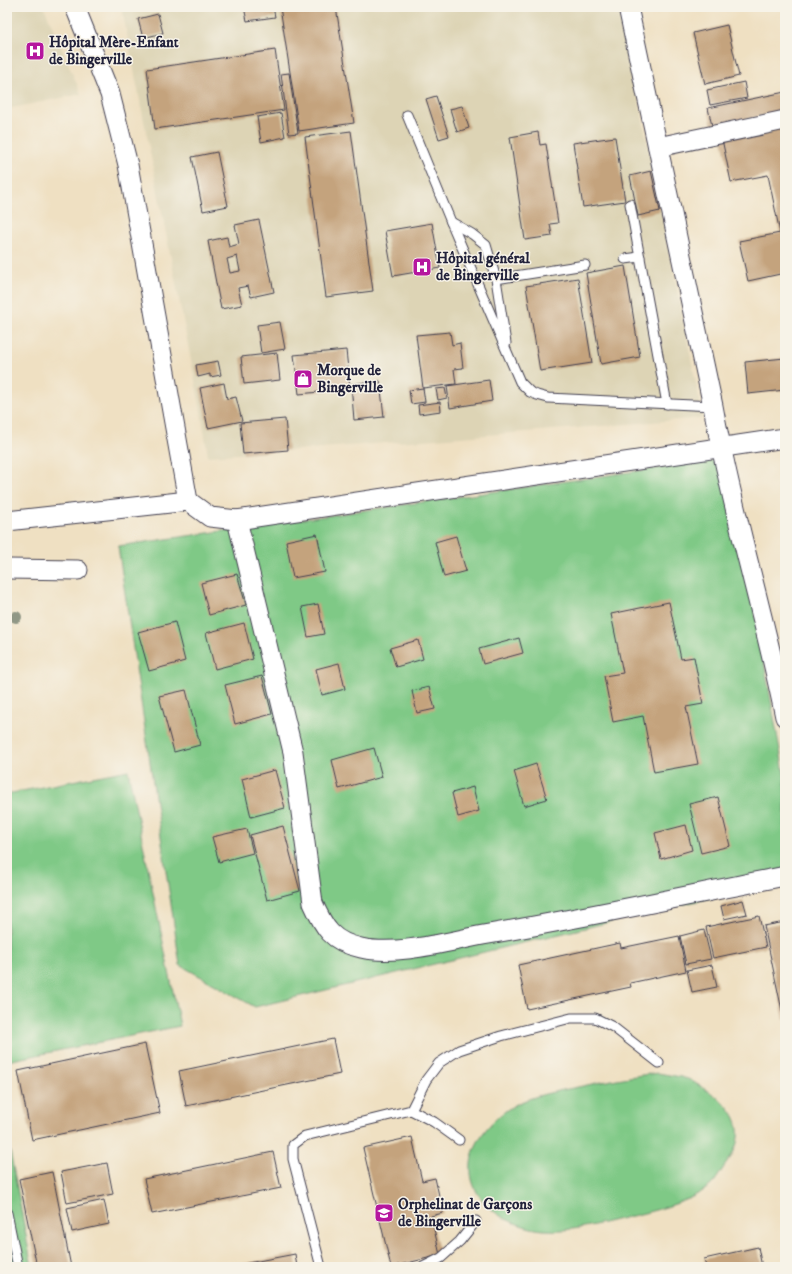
<svg xmlns="http://www.w3.org/2000/svg" width="792" height="1274" viewBox="0 0 792 1274" font-family="'IM FELL DW Pica',serif">
<rect width="100%" height="100%" fill="#f7f3e8"/>
<filter id="ink" filterUnits="userSpaceOnUse"><feTurbulence type="fractalNoise" baseFrequency=".025" numOctaves="2"/><feDisplacementMap in="SourceGraphic" scale="8" xChannelSelector="R" yChannelSelector="G"/><feConvolveMatrix kernelMatrix="1 2 1 2 8 2 1 2 1" color-interpolation-filters="sRGB"/></filter>
<filter id="wash" filterUnits="userSpaceOnUse"><feTurbulence type="fractalNoise" baseFrequency=".012" numOctaves="4" result="noise"/><feDisplacementMap in="SourceGraphic" scale="16" xChannelSelector="R" yChannelSelector="G"/><feGaussianBlur stdDeviation="0.9" result="paint"/><feColorMatrix in="noise" values="0 0 0 0 0 0 0 0 0 0 0 0 0 0 0 0 0 1.4 0 .05"/><feComposite in="paint" operator="in"/></filter>
<g filter="url(#wash)">
<rect width="100%" height="100%" fill="#efe0c2"/>
<!-- built -->
<g fill="#ddd4b5">
<polygon points="7,7 44,7 81,94 7,109"/>
<polygon points="136,7 620,7 703,418 297,450 208,456 201,411 122,9"/>
</g>
<!-- green -->
<g fill="#7fc986" stroke="#507660">
<polygon points="727,458 785,778 785,880 255,1007 180,965 118,546"/>
<polygon points="128,770 180,1026 7,1061 7,794"/>
<path d="M658,1073C668,1075 679,1076 688,1079C693,1081 698,1085 703,1088C735,1106 751,1131 726,1164C721,1171 716,1181 710,1186C687,1204 652,1211 624,1218C598,1224 572,1232 544,1230C530,1229 515,1224 502,1217C451,1185 468,1134 513,1106C530,1096 558,1091 578,1087C605,1081 631,1076 658,1073Z"/>
<polygon points="7,1135 32,1267 7,1267"/>
</g>
<g id="blocks">
<!-- building -->
<g fill="#c4a37d" fill-rule="evenodd">
<polygon points="244,7 273,7 275,17 247,21"/>
<polygon points="280,7 336,7 354,123 299,131"/>
<polygon points="158,14 163,33 143,38 138,19"/>
<polygon points="727,25 739,76 705,84 693,33"/>
<polygon points="275,50 284,110 155,129 147,69"/>
<polygon points="289,73 298,133 289,134 281,74"/>
<polygon points="744,82 747,98 710,105 707,90"/>
<polygon points="785,92 785,111 712,126 708,108"/>
<polygon points="436,96 449,136 439,139 426,99"/>
<polygon points="462,106 469,128 457,132 450,109"/>
<polygon points="281,113 285,137 261,142 257,117"/>
<polygon points="785,126 785,273 748,281 739,241 780,233 768,175 731,182 722,139"/>
<polygon points="351,131 373,291 326,297 305,137"/>
<polygon points="538,132 540,145 546,144 558,223 550,224 552,236 525,240 510,137"/>
<polygon points="615,137 625,201 583,207 573,143"/>
<polygon points="217,152 228,206 203,211 192,157"/>
<polygon points="651,171 660,211 638,216 630,176"/>
<path d="M259,220L274,292L251,297L248,286L238,288L242,305L221,309L208,241L227,237L229,247L239,244L235,225ZM237,256L240,271L230,273L227,259Z"/>
<polygon points="432,223 440,268 393,276 385,231"/>
<polygon points="625,266 640,357 601,364 586,273"/>
<polygon points="578,278 592,363 540,371 526,286"/>
<polygon points="280,322 285,349 261,353 257,325"/>
<polygon points="450,332 452,345 460,343 463,368 454,369 456,384 423,388 425,402 411,404 409,390 423,388 416,335"/>
<polygon points="346,350 350,389 299,394 294,355"/>
<polygon points="277,353 280,380 244,384 241,357"/>
<polygon points="785,358 785,390 748,394 745,362"/>
<polygon points="218,361 221,375 210,377 210,374 198,377 196,365"/>
<polygon points="489,380 492,401 450,408 447,386"/>
<polygon points="380,381 384,417 354,420 351,384"/>
<polygon points="224,383 227,399 236,397 242,421 208,428 200,388"/>
<polygon points="445,388 447,398 438,400 436,389"/>
<polygon points="440,402 441,411 419,414 418,405"/>
<polygon points="285,419 288,450 243,454 240,423"/>
<polygon points="317,534 325,572 293,578 286,541"/>
<polygon points="456,536 466,571 444,577 435,542"/>
<polygon points="237,574 246,605 209,615 201,583"/>
<polygon points="669,602 681,659 694,657 703,704 686,707 698,764 654,772 643,716 613,722 604,676 623,673 611,614"/>
<polygon points="318,604 324,634 308,637 302,607"/>
<polygon points="175,622 185,661 149,671 138,632"/>
<polygon points="244,623 253,659 215,669 206,633"/>
<polygon points="519,638 523,653 483,664 479,649"/>
<polygon points="418,640 423,659 396,667 390,648"/>
<polygon points="339,663 345,689 322,695 316,669"/>
<polygon points="262,676 272,714 235,724 225,685"/>
<polygon points="429,687 435,709 417,713 412,691"/>
<polygon points="186,690 200,745 174,752 159,696"/>
<polygon points="374,748 382,777 339,789 332,760"/>
<polygon points="536,764 547,799 524,806 514,771"/>
<polygon points="275,770 285,808 251,817 242,779"/>
<polygon points="473,787 479,811 458,817 452,793"/>
<polygon points="718,797 730,846 701,853 689,804"/>
<polygon points="686,825 692,850 661,859 655,833"/>
<polygon points="283,826 300,891 267,900 250,835"/>
<polygon points="247,829 253,853 219,862 212,837"/>
<polygon points="743,900 747,914 724,919 721,906"/>
<polygon points="759,916 766,947 713,958 706,927"/>
<polygon points="785,922 785,1020 784,1020 764,926"/>
<polygon points="704,930 711,959 686,964 680,936"/>
<polygon points="679,936 686,971 630,983 631,987 527,1009 518,965 620,943 621,948"/>
<polygon points="712,965 717,987 692,992 687,970"/>
<polygon points="333,1039 340,1074 186,1106 179,1071"/>
<polygon points="145,1044 160,1113 32,1140 18,1071"/>
<polygon points="412,1137 422,1181 435,1178 443,1213 431,1216 440,1255 391,1267 363,1148"/>
<polygon points="273,1152 281,1188 152,1214 144,1179"/>
<polygon points="107,1163 113,1194 67,1203 61,1172"/>
<polygon points="52,1172 55,1186 71,1267 37,1267 19,1179"/>
<polygon points="104,1200 109,1224 72,1232 67,1208"/>
<polygon points="758,1247 762,1267 706,1267 704,1259"/>
<polygon points="295,1254 297,1267 232,1267 232,1266"/>
</g>
</g>
</g>
<g filter="url(#ink)">
<use href="#blocks" fill-opacity="0" stroke="#413e4f" stroke-width="1"/>
<g fill="none" stroke-linecap="round" stroke-linejoin="round">
<defs>
<g id="lane">
<polyline points="407,115 451,222 520,382 530,392 537,395 548,398 713,406"/>
<polyline points="630,204 667,404"/>
<polyline points="451,222 472,234 486,245 496,279 506,343"/>
<polyline points="625,259 640,257"/>
<polyline points="496,279 585,265"/>
<polyline points="411,1110 426,1080 439,1063 459,1050 501,1036 571,1018 595,1018 613,1027 659,1063"/>
<polyline points="7,1213 18,1267"/>
<polyline points="321,1267 293,1159 293,1145 305,1136 411,1110 434,1122 459,1140"/>
<polyline points="423,1267 441,1258 460,1241 476,1221"/>
</g>
<g id="street">
<polyline points="75,7 110,94 128,165 188,501"/>
<path d="M628,7L713,406C732,511 764,613 785,717"/>
<polyline points="658,147 785,120"/>
<path d="M237,520L293,752L313,903C324,928 332,942 361,948C397,956 446,942 483,935C584,918 684,896 785,876"/>
<polyline points="7,521 188,501 210,517 237,520 785,438"/>
<polyline points="7,569 78,570"/>
</g>
</defs>
<!-- lane casing -->
<use href="#lane" stroke="#413e4f" stroke-width="11"/>
<!-- street casing -->
<use href="#street" stroke="#413e4f" stroke-width="21"/>
<!-- lane -->
<use href="#lane" stroke="#fff" stroke-width="9"/>
<!-- street -->
<use href="#street" stroke="#fff" stroke-width="19"/>
</g>
<!-- trees -->
<circle fill="#909786" cx="16" cy="617" r="6"/>
</g>
<!-- icons -->
<defs>
<symbol id="hospital-square" viewBox="-11 -11 22 22"><rect x="-9" y="-9" width="18" height="18" rx="4" fill="#b5179e" stroke="#f7f3e8"/><path d="M-5-5h3v3.5h4V-5h3V5h-3V1.5h-4V5h-3Z" fill="#fff"/></symbol>
<symbol id="shop-square" viewBox="-11 -11 22 22"><rect x="-9" y="-9" width="18" height="18" rx="4" fill="#b5179e" stroke="#f7f3e8"/><path d="M-5-2.5h2.3a2.7 3.5 0 0 1 5.4 0H5L5.5 6h-11ZM-1.5-2.5h3a1.5 2.3 0 0 0-3 0Z" fill="#fff"/></symbol>
<symbol id="school-square" viewBox="-11 -11 22 22"><rect x="-9" y="-9" width="18" height="18" rx="4" fill="#b5179e" stroke="#f7f3e8"/><path d="M0-5L7-2L0 1L-7-2ZM-4 1L0 2.5L4 1V4Q0 6-4 4Z" fill="#fff"/></symbol>
</defs>
<g fill-rule="evenodd">
<use href="#hospital-square" x="24" y="40" width="22" height="22"/>
<use href="#hospital-square" x="411" y="256" width="22" height="22"/>
<use href="#shop-square" x="292" y="368" width="22" height="22"/>
<use href="#school-square" x="373" y="1202" width="22" height="22"/>
</g>
<g text-anchor="middle" dominant-baseline="central" stroke-width="3" stroke-linejoin="round" paint-order="stroke">
<!-- poi labels -->
<g font-size="15" font-weight="bold" fill="#22223b" stroke="#f7f3e8" text-anchor="start">
<text x="49" y="42">Hôpital Mère-Enfant<tspan x="49" dy="17">de Bingerville</tspan></text>
<text x="436" y="258">Hôpital général<tspan x="436" dy="17">de Bingerville</tspan></text>
<text x="317" y="370">Morque de<tspan x="317" dy="17">Bingerville</tspan></text>
<text x="398" y="1204">Orphelinat de Garçons<tspan x="398" dy="17">de Bingerville</tspan></text>
</g>
</g>
<!-- margin -->
<rect width="792" height="1274" fill="none" stroke="#f7f3e8" stroke-width="24"/>
</svg>
